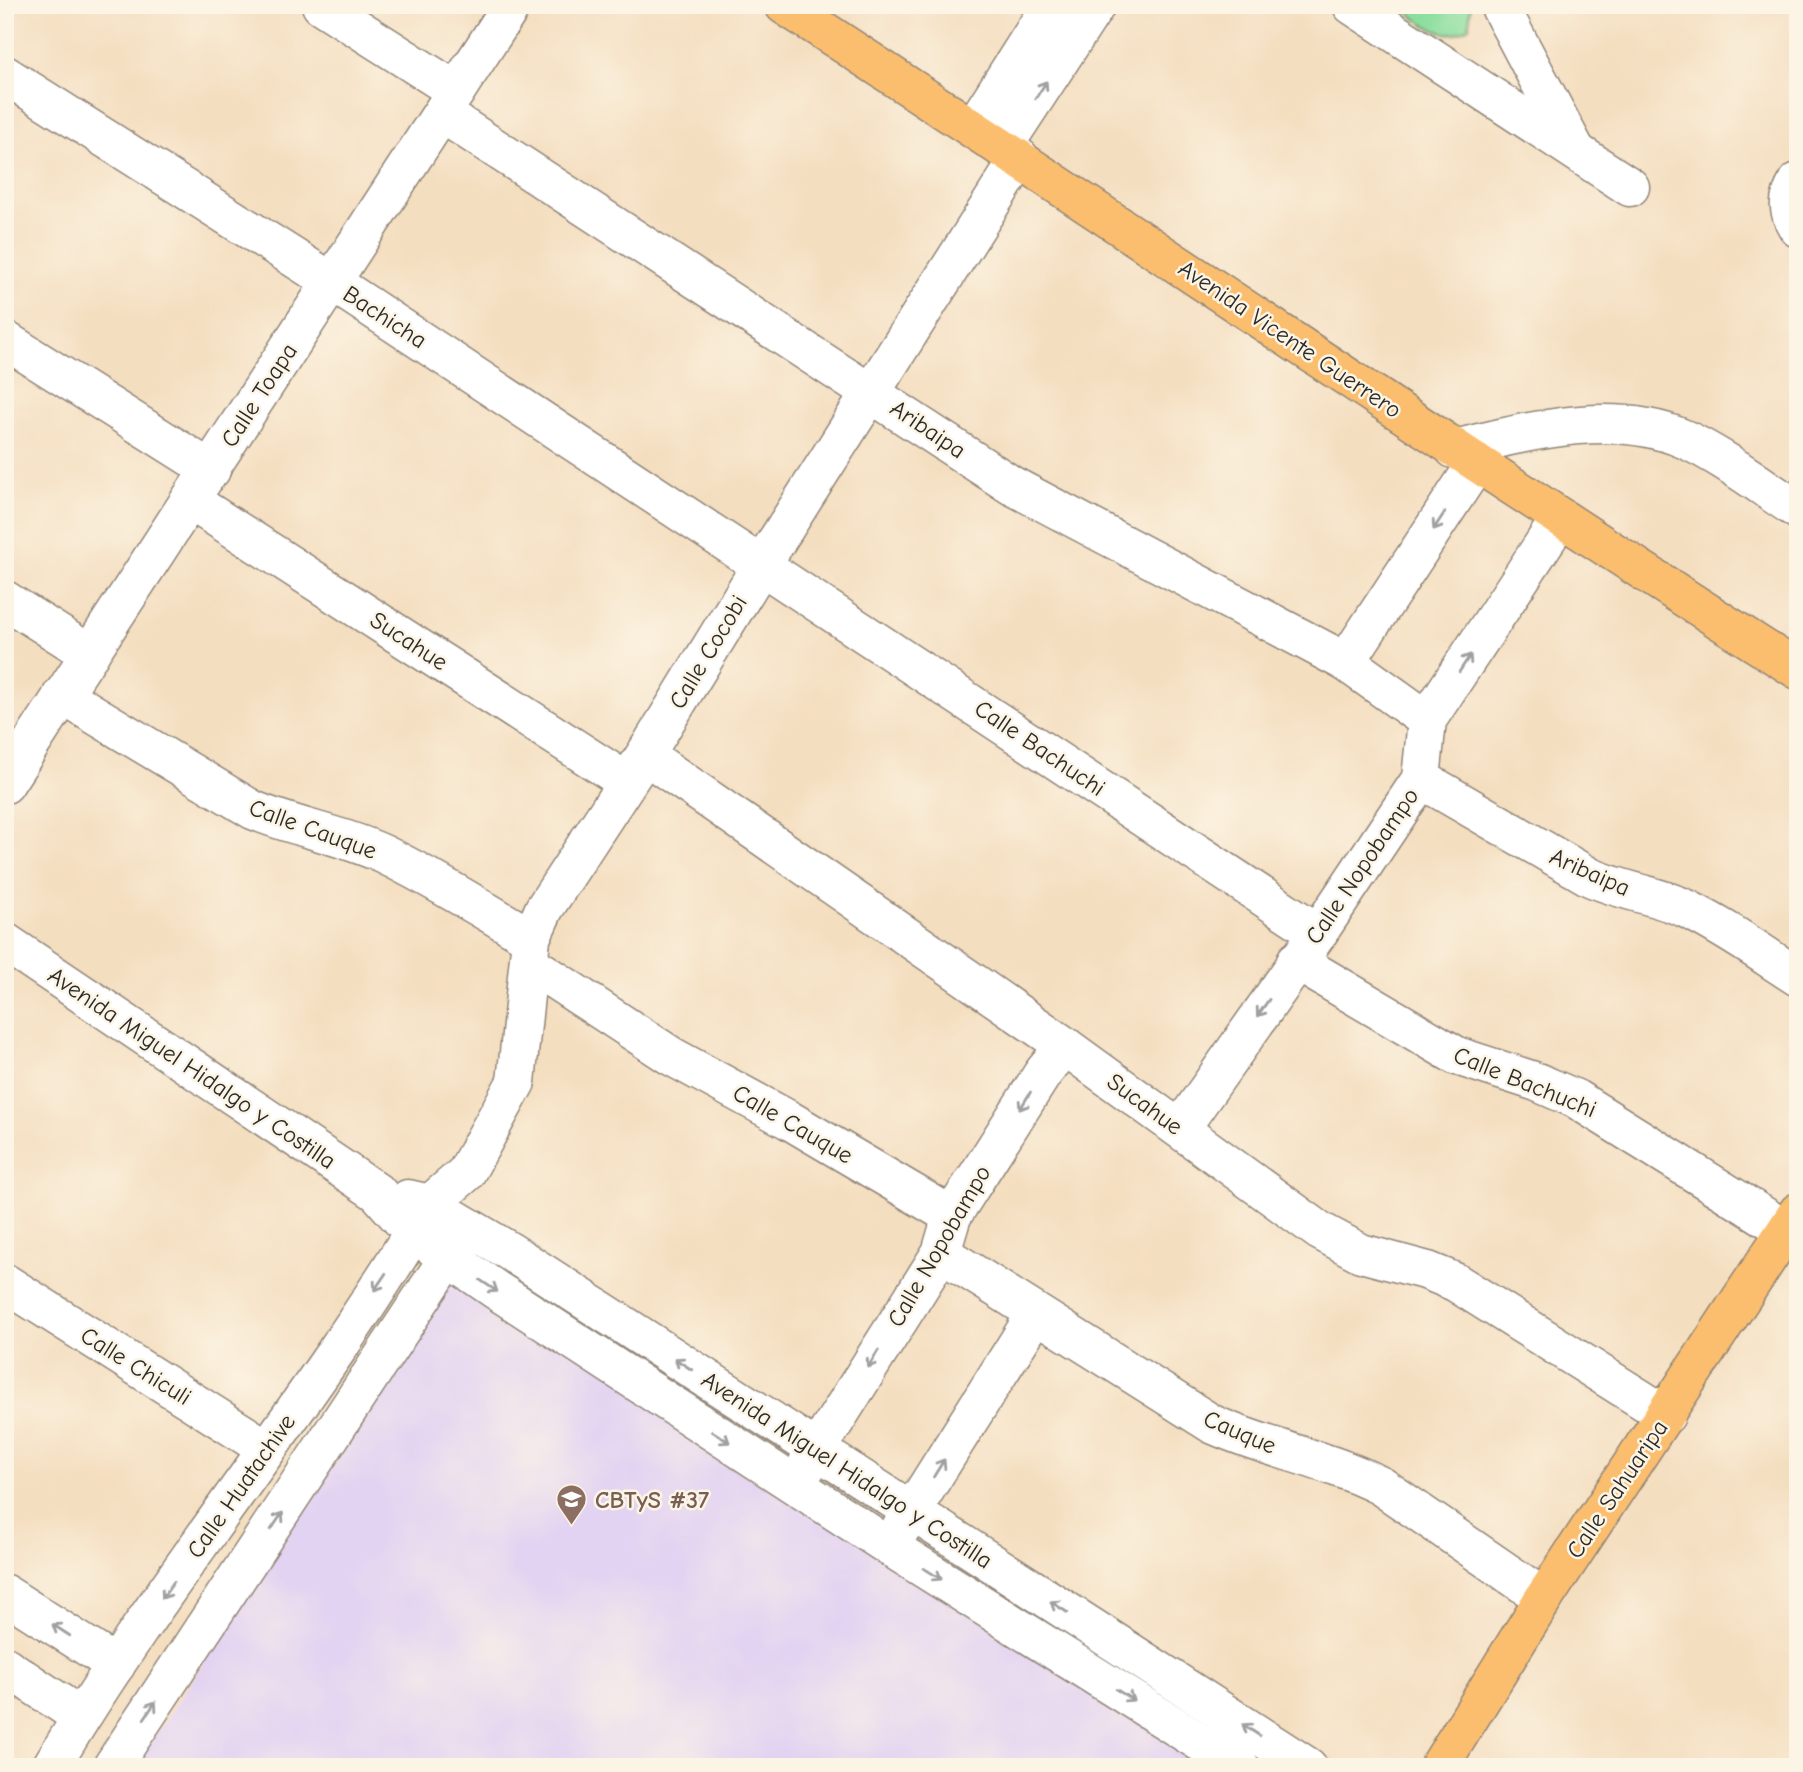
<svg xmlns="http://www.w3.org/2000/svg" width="1803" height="1772" viewBox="0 0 1803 1772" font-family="'Comic Neue',sans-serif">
<rect width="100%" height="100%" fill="#fcf5e5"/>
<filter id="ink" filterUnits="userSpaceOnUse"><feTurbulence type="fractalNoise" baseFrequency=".0143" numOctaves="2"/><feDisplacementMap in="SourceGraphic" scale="14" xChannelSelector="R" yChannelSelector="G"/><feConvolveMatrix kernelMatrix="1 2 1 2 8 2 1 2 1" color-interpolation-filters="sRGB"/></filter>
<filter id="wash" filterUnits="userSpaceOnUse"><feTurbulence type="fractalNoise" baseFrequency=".00686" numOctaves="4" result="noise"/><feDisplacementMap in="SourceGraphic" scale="28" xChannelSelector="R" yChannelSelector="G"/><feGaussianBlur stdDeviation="1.57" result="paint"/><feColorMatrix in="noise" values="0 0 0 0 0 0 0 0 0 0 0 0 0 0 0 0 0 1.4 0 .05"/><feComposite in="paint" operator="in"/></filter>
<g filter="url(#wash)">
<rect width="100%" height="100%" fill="#f4dec0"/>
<!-- built -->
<polygon fill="#e3d3f2" points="426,1230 1220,1767 135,1767 435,1309"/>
<!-- green -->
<path fill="#8cde9f" stroke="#5c8465" stroke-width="2" d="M1397,5H1471L1469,27C1444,46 1418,19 1397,5Z"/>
</g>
<g filter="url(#ink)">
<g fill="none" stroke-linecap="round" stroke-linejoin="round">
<defs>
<g id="minor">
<polyline points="321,5 456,91"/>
<polyline points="1352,5 1630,187"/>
<polyline points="1499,5 1575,149"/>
<polyline points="5,75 332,282 1318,933"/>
<polyline points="443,114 1011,485 1346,662 1427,720"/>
<polyline points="973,128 1051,5"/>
<polyline points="1003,147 1096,5"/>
<path d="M1798,182C1787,199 1787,211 1798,228"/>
<polyline points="5,340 211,470"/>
<path d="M1454,449C1527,432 1612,408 1684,439C1719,454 1765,489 1798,510"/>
<polyline points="191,501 627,782"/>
<polyline points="5,600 90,654"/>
<polyline points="1346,662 1476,464"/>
<path d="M62,695L253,810C296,828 343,835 385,855C435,879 483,910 531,938"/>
<polyline points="645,755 1065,1046 1320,1231 1361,1253 1428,1271 1455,1282 1666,1415"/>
<path d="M1421,779L1590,877C1622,891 1656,895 1687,909C1726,928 1762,954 1798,977"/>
<polyline points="5,784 512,5"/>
<polyline points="5,942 378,1193 413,1233 496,1290 890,1547 1240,1767"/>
<polyline points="1296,961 1457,1056 1537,1082 1576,1099 1786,1230"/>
<polyline points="529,963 671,1056 789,1120 952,1216"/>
<polyline points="1180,1129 1318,933 1421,779 1427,720 1560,519"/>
<polyline points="408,1199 430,1204 509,1251 1308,1767"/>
<path d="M941,1253L1212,1424C1267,1449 1328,1459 1381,1486L1544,1598"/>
<polyline points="5,1283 267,1449"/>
<polyline points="803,1472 941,1253 952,1216 1043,1073 1065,1046"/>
<polyline points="898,1533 1036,1314"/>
<polyline points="5,1594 116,1665"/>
<polyline points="5,1666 81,1717"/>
<path d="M51,1767C167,1572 316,1399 430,1204L466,1173L516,1082L531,938L544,909L645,755L762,564L1020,158"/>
<polyline points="112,1767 462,1237"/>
</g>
<g id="major">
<path d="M784,5C1123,225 1456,454 1798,670"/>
<polyline points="1439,1767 1544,1598 1798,1212"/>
</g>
</defs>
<!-- minor casing -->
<use href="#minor" stroke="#908476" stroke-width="41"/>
<!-- major casing -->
<use href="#major" stroke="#908476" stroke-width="41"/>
<!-- minor -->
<use href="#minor" stroke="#fff" stroke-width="38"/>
<!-- major -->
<use href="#major" stroke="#fbbe6e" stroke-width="38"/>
</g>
<!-- one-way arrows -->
<defs><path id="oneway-shaft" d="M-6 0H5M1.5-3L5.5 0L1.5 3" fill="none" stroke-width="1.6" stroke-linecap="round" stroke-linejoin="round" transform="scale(1.75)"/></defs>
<g stroke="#a0a0a0">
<use href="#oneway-shaft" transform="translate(1041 90) rotate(-57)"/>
<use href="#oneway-shaft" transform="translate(1439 521) rotate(123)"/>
<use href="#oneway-shaft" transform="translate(1465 663) rotate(-57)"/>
<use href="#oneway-shaft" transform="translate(1263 1008) rotate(125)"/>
<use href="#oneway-shaft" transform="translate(1025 1101) rotate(122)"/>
<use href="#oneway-shaft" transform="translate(380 1282) rotate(124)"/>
<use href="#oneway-shaft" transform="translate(489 1286) rotate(34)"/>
<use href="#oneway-shaft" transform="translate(873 1359) rotate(122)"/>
<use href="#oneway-shaft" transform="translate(683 1364) rotate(-147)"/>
<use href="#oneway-shaft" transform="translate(721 1437) rotate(33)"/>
<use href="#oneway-shaft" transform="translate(939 1468) rotate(-58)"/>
<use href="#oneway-shaft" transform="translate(277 1521) rotate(-56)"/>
<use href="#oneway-shaft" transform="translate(933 1574) rotate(32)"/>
<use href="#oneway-shaft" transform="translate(168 1590) rotate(125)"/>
<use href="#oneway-shaft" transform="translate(1059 1607) rotate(-147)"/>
<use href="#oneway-shaft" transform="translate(61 1630) rotate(-147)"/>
<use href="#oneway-shaft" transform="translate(1125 1695) rotate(32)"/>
<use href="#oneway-shaft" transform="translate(150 1710) rotate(-56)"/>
<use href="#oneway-shaft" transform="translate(1251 1730) rotate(-147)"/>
</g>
</g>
<!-- icons -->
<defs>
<symbol id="school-pin" viewBox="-11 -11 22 30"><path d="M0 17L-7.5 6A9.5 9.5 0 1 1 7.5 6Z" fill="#8d6e63" stroke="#fcf5e5"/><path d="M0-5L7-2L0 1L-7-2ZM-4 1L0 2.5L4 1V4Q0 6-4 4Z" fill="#fff"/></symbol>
</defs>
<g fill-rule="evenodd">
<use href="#school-pin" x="554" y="1482" width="35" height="47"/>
</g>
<g text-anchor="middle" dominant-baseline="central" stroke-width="5" stroke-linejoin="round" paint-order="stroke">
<!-- street labels -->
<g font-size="24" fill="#2b2b2b" stroke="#fcf5e5">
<text transform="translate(385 317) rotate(33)">Bachicha</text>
<text transform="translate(1290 339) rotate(34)">Avenida Vicente Guerrero</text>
<text transform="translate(259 395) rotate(-57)">Calle Toapa</text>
<text transform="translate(928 429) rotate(34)">Aribaipa</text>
<text transform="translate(409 641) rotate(33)">Sucahue</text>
<text transform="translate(708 652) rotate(-59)">Calle Cocobi</text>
<text transform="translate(1040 748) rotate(34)">Calle Bachuchi</text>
<text transform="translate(313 829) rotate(20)">Calle Cauque</text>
<text transform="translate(1362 866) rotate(-56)">Calle Nopobampo</text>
<text transform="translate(1590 872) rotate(24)">Aribaipa</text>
<text transform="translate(192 1068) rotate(34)">Avenida Miguel Hidalgo y Costilla</text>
<text transform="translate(1525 1082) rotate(22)">Calle Bachuchi</text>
<text transform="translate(1145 1104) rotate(36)">Sucahue</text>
<text transform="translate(793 1124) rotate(30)">Calle Cauque</text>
<text transform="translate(939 1246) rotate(-60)">Calle Nopobampo</text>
<text transform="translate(136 1366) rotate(32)">Calle Chiculi</text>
<text transform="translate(1240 1432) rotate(23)">Cauque</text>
<text transform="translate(847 1470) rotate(33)">Avenida Miguel Hidalgo y Costilla</text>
<text transform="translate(241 1486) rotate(-55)">Calle Huatachive</text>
<text transform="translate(1617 1489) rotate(-56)">Calle Sahuaripa</text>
</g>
<!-- education labels -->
<g font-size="24" font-weight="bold" fill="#785e54" stroke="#fcf5e5" text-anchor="start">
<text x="595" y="1500">CBTyS #37</text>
</g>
</g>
<!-- margin -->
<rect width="1803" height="1772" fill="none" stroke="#fcf5e5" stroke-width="28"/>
</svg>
